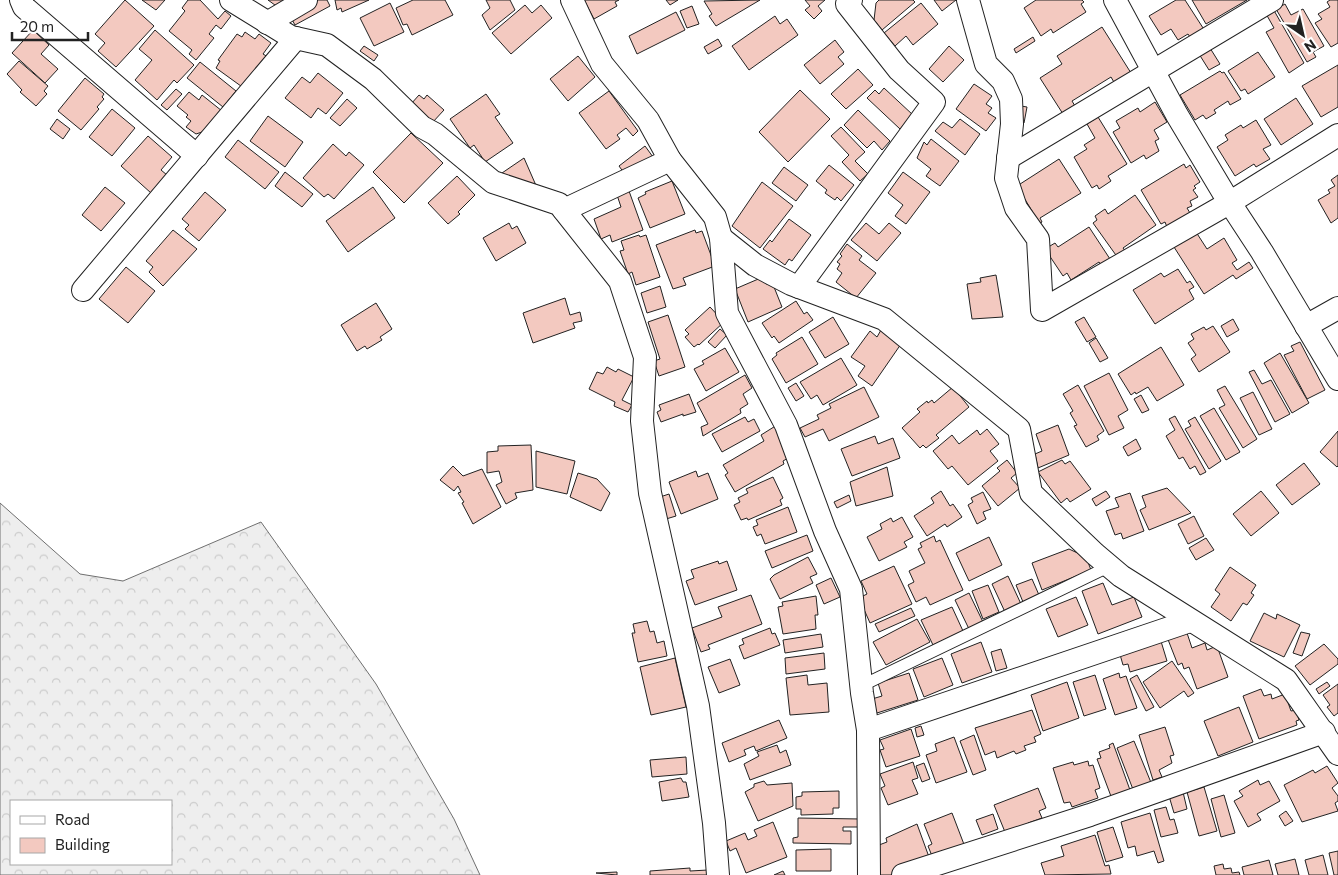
<svg xmlns="http://www.w3.org/2000/svg" width="1338" height="875" viewBox="0 0 1338 875" font-family="Commissioner,sans-serif">
<defs>
<pattern id="forest-crowns" width="20" height="18" patternUnits="userSpaceOnUse" patternTransform="scale(1.25)"><rect width="20" height="18" fill="#eee"/><path d="M2 6a3 3 0 1 1 6 0M12 15a3 3 0 1 1 6 0" fill="none" stroke="#ccc"/></pattern>
</defs>
<rect width="100%" height="100%" fill="#fff"/>
<!-- forest -->
<path fill="url(#forest-crowns)" stroke="#6f6f6f" fill-rule="evenodd" d="M0,503L80,574L123,581L261,522L376,684L454,819L480,875H0ZM11,801H171V864H11Z"/>
<!-- building -->
<g fill="#f3c9c0" stroke="#222">
<polygon points="125,0 154,26 116,67 98,51 105,43 95,34"/>
<polygon points="142,0 165,0 156,10"/>
<polygon points="188,0 200,0 218,19 225,11 231,16 221,29 216,25 209,34 214,38 196,60 189,54 192,50 169,31 185,11 182,8"/>
<polygon points="268,0 292,0 279,8"/>
<polygon points="316,0 327,0 330,6 295,25 290,16"/>
<polygon points="335,0 369,0 342,12 341,8 337,10"/>
<polygon points="413,0 445,0 453,15 412,35 407,24 403,25 396,8"/>
<polygon points="486,0 510,0 515,10 490,30 482,15 490,8"/>
<polygon points="584,0 619,0 615,2 617,6 594,19"/>
<polygon points="666,0 678,0 670,5"/>
<polygon points="760,0 716,26 709,16 712,14 704,1"/>
<polygon points="805,0 825,0 818,6 822,11 814,19 805,10 810,6"/>
<polygon points="879,0 913,0 915,2 882,30 874,20 876,3"/>
<polygon points="934,0 956,0 942,11"/>
<polygon points="1036,0 1082,0 1084,2 1081,4 1086,12 1053,33 1051,29 1041,36 1024,8"/>
<polygon points="1176,0 1185,0 1205,31 1192,40 1188,34 1178,40 1171,29 1161,35 1149,16"/>
<polygon points="1192,0 1247,0 1206,24"/>
<polygon points="1330,0 1338,0 1338,43 1331,47 1315,23 1322,19 1318,14 1330,7 1327,2"/>
<polygon points="390,3 404,32 374,46 360,18"/>
<polygon points="921,3 938,24 913,45 906,36 895,46 884,33"/>
<polygon points="1285,4 1291,15 1303,9 1324,46 1313,52 1316,57 1307,62 1276,9"/>
<polygon points="525,5 532,13 541,5 552,18 511,54 492,33"/>
<polygon points="692,6 699,24 687,28 680,11"/>
<polygon points="1272,7 1304,63 1289,73 1266,32 1274,28 1265,12"/>
<polygon points="676,12 685,30 637,54 629,36"/>
<polygon points="775,16 780,24 787,19 798,35 749,70 732,46"/>
<polygon points="1102,27 1131,73 1115,84 1111,77 1072,101 1075,106 1063,114 1040,78 1062,64 1057,56"/>
<polygon points="33,30 49,45 41,54 58,69 45,83 12,53"/>
<polygon points="155,30 194,65 177,83 174,80 157,100 135,80 152,60 139,49"/>
<polygon points="245,32 255,39 259,34 271,43 263,54 268,57 245,89 216,68 220,61 218,60 237,34 242,37"/>
<polygon points="1033,37 1035,41 1016,53 1014,49"/>
<polygon points="718,39 722,46 708,54 704,47"/>
<polygon points="835,40 844,52 838,57 844,64 820,84 804,65"/>
<polygon points="364,46 378,55 374,61 360,51"/>
<polygon points="949,46 964,60 943,82 929,69"/>
<polygon points="1210,48 1220,64 1209,70 1199,54"/>
<polygon points="1258,52 1275,77 1248,94 1245,89 1241,91 1228,71"/>
<polygon points="578,56 595,77 568,101 550,79"/>
<polygon points="19,61 48,86 44,91 47,94 36,106 20,92 22,90 7,74"/>
<polygon points="200,62 236,91 223,107 187,78"/>
<polygon points="1338,65 1338,107 1321,117 1302,86"/>
<polygon points="858,69 873,85 846,109 831,94"/>
<polygon points="1220,71 1222,73 1224,72 1241,99 1230,105 1228,101 1214,110 1216,113 1206,119 1203,115 1195,120 1180,95"/>
<polygon points="318,73 343,93 326,114 318,108 311,118 285,98 302,77 310,83"/>
<polygon points="85,78 104,94 102,97 104,99 97,107 99,109 81,130 58,111"/>
<polygon points="974,84 992,96 986,104 992,108 988,113 996,118 986,131 956,109"/>
<polygon points="884,88 913,115 900,129 867,98 875,90 879,94"/>
<polygon points="176,89 182,94 167,110 161,105"/>
<polygon points="800,90 830,119 788,162 759,132"/>
<polygon points="609,91 638,131 633,136 626,128 617,135 620,139 606,149 579,113"/>
<polygon points="189,92 199,100 202,95 222,111 205,131 196,134 186,127 191,121 186,117 188,115 177,106"/>
<polygon points="486,94 500,114 495,117 513,143 485,162 474,145 470,148 450,119"/>
<polygon points="419,95 424,99 427,95 444,110 432,123 411,104"/>
<polygon points="1296,98 1313,124 1281,145 1264,119"/>
<polygon points="347,99 357,108 340,126 330,118"/>
<polygon points="1155,102 1167,122 1154,130 1159,139 1155,141 1159,151 1146,159 1144,155 1131,163 1113,132 1120,128 1116,121 1138,108 1140,112"/>
<polygon points="1021,106 1027,107 1024,123 1017,122"/>
<polygon points="112,109 135,128 112,156 89,137"/>
<polygon points="858,110 890,141 882,150 874,141 867,148 844,125"/>
<polygon points="268,116 303,142 285,167 250,141"/>
<polygon points="1098,117 1127,164 1108,176 1111,181 1099,189 1097,185 1092,188 1074,157 1087,149 1084,145 1095,138 1087,124"/>
<polygon points="57,119 70,129 63,139 50,129"/>
<polygon points="960,119 980,134 965,155 935,131 943,122 952,128"/>
<polygon points="1256,120 1271,145 1263,149 1270,159 1256,167 1254,164 1235,176 1217,147 1228,140 1225,135 1241,125 1243,128"/>
<polygon points="841,127 865,152 855,161 868,174 860,181 842,162 849,155 831,136"/>
<polygon points="411,133 443,163 404,203 373,172"/>
<polygon points="148,136 172,157 161,170 167,175 151,193 121,166"/>
<polygon points="931,139 959,161 940,186 926,176 931,169 917,158 924,142 927,145"/>
<polygon points="238,140 279,172 265,189 225,157"/>
<polygon points="333,144 346,156 349,152 364,165 334,199 328,194 324,197 303,178"/>
<polygon points="645,146 653,157 624,173 619,166"/>
<polygon points="524,158 538,190 510,183 502,173"/>
<polygon points="1059,159 1081,193 1040,218 1042,222 1036,226 1028,214 1032,211 1017,186"/>
<polygon points="1184,164 1186,168 1190,165 1200,182 1194,186 1196,188 1193,190 1198,197 1190,201 1192,206 1187,208 1190,213 1167,227 1165,222 1161,224 1141,190"/>
<polygon points="829,165 854,185 841,201 837,197 835,200 825,193 827,190 816,181"/>
<polygon points="784,167 808,185 796,201 772,183"/>
<polygon points="285,172 313,194 302,207 275,186"/>
<polygon points="903,172 930,192 906,224 895,216 903,205 888,193"/>
<polygon points="1338,175 1338,218 1331,223 1318,200 1330,193 1328,190 1335,186 1331,180"/>
<polygon points="457,176 475,195 458,212 460,214 448,224 428,203"/>
<polygon points="672,181 685,214 650,228 638,198 646,194 645,192"/>
<polygon points="762,182 793,206 760,248 732,226"/>
<polygon points="105,187 125,203 101,231 82,215"/>
<polygon points="373,187 395,218 348,252 326,221"/>
<polygon points="629,191 643,230 612,242 610,235 601,239 594,219 621,207 617,195"/>
<polygon points="205,192 226,210 199,241 185,229 189,225 182,219"/>
<polygon points="1135,195 1156,225 1123,248 1126,252 1118,258 1093,223 1097,220 1095,216 1105,209 1108,214"/>
<polygon points="789,219 811,235 792,261 789,259 785,265 763,249 770,240 772,242"/>
<polygon points="509,223 512,229 517,226 526,243 496,261 483,238"/>
<polygon points="866,223 879,234 889,223 901,233 877,261 851,240"/>
<polygon points="1089,227 1110,259 1101,265 1099,262 1071,280 1067,273 1063,276 1045,249 1055,243 1058,247"/>
<polygon points="173,230 197,249 163,286 149,272 153,267 146,261"/>
<polygon points="695,230 696,233 702,231 715,266 683,278 686,285 673,289 656,245"/>
<polygon points="1196,232 1207,249 1224,238 1237,260 1232,263 1237,270 1249,262 1253,268 1236,279 1233,275 1204,294 1174,247"/>
<polygon points="639,235 640,237 646,235 660,277 636,285 632,272 628,274 620,251 624,250 621,241"/>
<polygon points="847,244 862,256 859,260 876,273 856,298 836,282 842,273 837,269 840,264 837,262 842,256 840,254"/>
<polygon points="126,267 155,291 128,323 99,299"/>
<polygon points="1178,269 1187,283 1190,281 1194,287 1189,290 1194,299 1155,324 1133,290 1161,273 1164,277"/>
<polygon points="996,275 1003,317 972,319 967,284 981,282 980,278"/>
<polygon points="763,277 766,284 772,282 782,307 748,322 735,289"/>
<polygon points="660,286 666,307 647,313 641,293"/>
<polygon points="565,298 570,315 580,312 582,321 573,323 575,328 533,343 523,313"/>
<polygon points="796,301 804,314 807,312 813,320 779,343 774,336 772,338 762,323"/>
<polygon points="376,303 392,329 380,337 382,340 367,349 365,346 357,351 341,325"/>
<polygon points="710,307 724,322 699,345 698,344 694,347 685,337 689,334 685,330"/>
<polygon points="668,315 685,367 659,376 654,361 660,359 648,322"/>
<polygon points="833,317 849,344 825,358 809,332"/>
<polygon points="1084,317 1096,337 1087,342 1075,322"/>
<polygon points="1233,319 1239,330 1227,337 1221,326"/>
<polygon points="1213,326 1230,352 1199,372 1191,359 1196,355 1188,343 1194,339 1191,334 1204,327 1206,330"/>
<polygon points="720,329 727,335 715,348 708,342"/>
<polygon points="881,330 901,344 872,386 858,376 865,366 851,357 870,331 877,337"/>
<polygon points="802,337 818,364 786,383 772,359 777,355 776,353"/>
<polygon points="1096,338 1108,358 1100,362 1089,343"/>
<polygon points="1300,342 1325,390 1307,399 1284,355 1294,351 1291,346"/>
<polygon points="1161,347 1184,385 1157,401 1148,387 1136,394 1135,392 1131,395 1118,374"/>
<polygon points="725,348 739,372 706,391 694,369 704,364 702,361"/>
<polygon points="1280,353 1309,403 1292,413 1264,363"/>
<polygon points="841,358 857,385 823,405 817,395 811,399 800,382"/>
<polygon points="607,367 616,372 618,369 634,377 622,400 632,405 628,412 614,406 615,402 589,389 597,372 603,374"/>
<polygon points="1254,370 1262,384 1271,380 1290,414 1275,422 1249,372"/>
<polygon points="1109,373 1128,410 1118,416 1124,428 1109,435 1084,386"/>
<polygon points="745,375 752,388 743,394 748,404 740,409 741,413 703,436 701,427 708,424 697,403"/>
<polygon points="796,383 804,396 796,401 788,388"/>
<polygon points="1078,385 1104,431 1097,436 1099,440 1086,447 1074,426 1077,425 1070,413 1073,411 1063,394"/>
<polygon points="1225,386 1257,439 1243,448 1219,408 1225,405 1217,390"/>
<polygon points="864,387 879,417 829,441 823,429 805,437 800,428 819,419 817,415 831,408 829,404"/>
<polygon points="953,387 969,407 936,435 939,438 926,448 923,445 920,448 902,428 920,412 917,409 927,401 928,403 932,400 934,403"/>
<polygon points="1253,392 1272,429 1259,435 1240,398"/>
<polygon points="689,394 696,412 683,416 683,414 661,422 657,412 661,410 659,405"/>
<polygon points="1141,395 1149,410 1142,413 1134,399"/>
<polygon points="1214,408 1240,452 1226,460 1200,416"/>
<polygon points="1175,416 1206,472 1200,475 1195,466 1190,469 1183,457 1179,459 1166,436 1175,430 1169,419"/>
<polygon points="745,417 748,422 754,419 760,431 722,452 712,434"/>
<polygon points="1195,417 1221,461 1209,469 1185,429 1191,426 1188,421"/>
<polygon points="777,425 790,457 783,461 784,464 735,492 725,475 728,473 723,465 764,441 761,435"/>
<polygon points="1058,425 1069,455 1038,468 1035,454 1042,451 1036,434"/>
<polygon points="987,429 999,444 990,451 998,461 968,485 952,466 948,469 933,451 952,435 959,444 977,430 980,435"/>
<polygon points="1338,431 1338,466 1337,467 1320,452"/>
<polygon points="875,436 878,444 893,438 900,458 852,476 841,449"/>
<polygon points="1136,439 1141,449 1128,456 1123,447"/>
<polygon points="531,445 533,490 515,493 517,498 506,504 496,485 502,482 499,471 487,473 487,452 498,451 498,446"/>
<polygon points="536,451 575,461 567,494 536,487"/>
<polygon points="1007,460 1017,473 1011,478 1020,488 998,506 982,486 1000,471 997,468"/>
<polygon points="1062,460 1065,464 1070,461 1091,489 1070,502 1067,498 1061,503 1038,472"/>
<polygon points="1304,463 1320,484 1292,505 1276,485"/>
<polygon points="453,466 463,476 482,469 501,507 473,524 462,503 464,502 458,493 461,492 458,486 454,491 440,480"/>
<polygon points="887,467 893,496 856,506 850,482"/>
<polygon points="696,471 698,477 708,473 718,499 681,514 669,482"/>
<polygon points="578,473 597,479 610,493 601,511 570,497"/>
<polygon points="773,477 783,498 780,500 782,505 748,520 747,518 741,520 734,505 740,502 738,498 748,493 746,489"/>
<polygon points="1167,488 1191,513 1149,530 1140,510 1146,507 1142,496"/>
<polygon points="941,491 950,506 953,504 962,517 947,527 945,524 927,536 914,516 934,503 931,498"/>
<polygon points="1106,491 1110,497 1096,506 1092,499"/>
<polygon points="1261,491 1279,513 1251,536 1233,514"/>
<polygon points="983,492 991,509 983,512 986,519 977,524 968,505 973,502 971,498"/>
<polygon points="1130,493 1144,531 1123,539 1121,533 1115,535 1106,511 1119,507 1115,498"/>
<polygon points="669,494 676,516 666,519 660,497"/>
<polygon points="849,495 851,501 837,508 834,502"/>
<polygon points="788,507 797,532 765,544 761,534 757,536 753,527 758,525 756,520"/>
<polygon points="1194,516 1204,536 1188,544 1178,524"/>
<polygon points="902,517 913,537 904,542 907,547 879,561 867,537 882,529 880,524 891,518 893,522"/>
<polygon points="807,535 813,551 772,568 765,551"/>
<polygon points="934,536 936,542 940,540 963,590 930,605 926,597 916,602 908,585 914,582 909,571 925,563 918,549 922,547 920,543"/>
<polygon points="989,537 1002,565 969,581 956,553"/>
<polygon points="1206,538 1214,550 1196,560 1189,548"/>
<polygon points="1069,549 1086,557 1091,570 1042,590 1032,563"/>
<polygon points="808,557 817,574 810,577 813,583 780,599 770,579 774,575"/>
<polygon points="718,561 719,564 727,561 737,590 695,605 686,581 694,578 691,570"/>
<polygon points="894,566 912,604 870,623 859,598 867,594 861,581"/>
<polygon points="1230,567 1256,585 1251,593 1254,595 1247,605 1243,603 1231,621 1211,607 1220,594 1215,590"/>
<polygon points="1008,576 1021,604 1005,612 992,584"/>
<polygon points="831,578 840,597 824,604 816,585"/>
<polygon points="1032,579 1039,595 1023,602 1016,585"/>
<polygon points="1103,583 1112,605 1134,597 1142,617 1098,634 1082,591"/>
<polygon points="988,585 999,612 983,619 972,591"/>
<polygon points="969,593 983,622 969,629 955,600"/>
<polygon points="751,595 762,624 708,645 710,649 701,652 692,628 722,617 718,607"/>
<polygon points="816,596 818,615 815,615 816,629 783,634 778,607 783,606 782,602"/>
<polygon points="1076,597 1088,625 1058,637 1046,609"/>
<polygon points="952,607 963,631 933,645 921,620"/>
<polygon points="911,608 915,616 879,632 875,624"/>
<polygon points="1264,613 1276,619 1277,614 1300,625 1284,657 1250,641"/>
<polygon points="917,619 930,642 886,665 873,642"/>
<polygon points="647,621 650,632 654,631 657,643 664,641 667,656 638,662 632,633 635,633 633,624"/>
<polygon points="770,628 772,634 775,633 780,645 744,659 739,646 744,644 742,639"/>
<polygon points="1186,630 1192,648 1205,643 1207,650 1217,646 1228,677 1197,689 1189,667 1184,669 1182,663 1178,665 1167,637"/>
<polygon points="1301,632 1310,634 1302,656 1293,653"/>
<polygon points="821,634 823,647 785,653 783,640"/>
<polygon points="1160,638 1167,661 1130,672 1128,664 1123,665 1119,651"/>
<polygon points="981,642 992,672 962,683 951,654"/>
<polygon points="1324,644 1338,659 1338,664 1310,685 1295,666"/>
<polygon points="1001,649 1007,668 996,671 991,652"/>
<polygon points="824,653 825,669 786,674 785,658"/>
<polygon points="675,658 686,707 651,715 640,667"/>
<polygon points="942,658 953,685 924,697 913,669"/>
<polygon points="730,659 740,685 719,693 708,667"/>
<polygon points="1172,661 1194,693 1188,697 1184,691 1160,708 1143,682"/>
<polygon points="909,673 918,700 877,713 872,699 882,696 878,683"/>
<polygon points="1119,673 1120,678 1126,676 1137,708 1115,715 1103,679"/>
<polygon points="807,675 808,685 827,683 829,712 790,715 786,678"/>
<polygon points="1095,675 1106,709 1084,716 1073,682"/>
<polygon points="1137,675 1154,707 1146,711 1130,679"/>
<polygon points="1067,682 1079,718 1043,731 1031,695"/>
<polygon points="1327,682 1330,686 1319,694 1316,689"/>
<polygon points="1338,684 1338,713 1334,716 1327,707 1330,705 1323,695"/>
<polygon points="1261,689 1264,696 1271,694 1272,699 1285,694 1291,711 1296,710 1299,720 1296,721 1297,725 1259,739 1243,696"/>
<polygon points="1239,707 1253,742 1218,756 1204,721"/>
<polygon points="1032,710 1041,734 1034,737 1036,742 1024,746 1026,750 1016,754 1014,751 997,758 995,751 985,755 975,728"/>
<polygon points="779,720 787,738 756,751 754,746 744,750 746,755 729,762 722,743"/>
<polygon points="921,726 924,735 917,737 915,728"/>
<polygon points="1165,727 1174,755 1170,756 1172,763 1159,770 1162,777 1153,780 1139,735"/>
<polygon points="911,729 920,756 886,767 880,750 884,749 880,740"/>
<polygon points="974,735 986,770 973,775 960,741"/>
<polygon points="954,737 967,772 936,783 926,755 937,751 935,744"/>
<polygon points="1134,741 1152,785 1134,792 1117,748"/>
<polygon points="1113,743 1130,790 1112,799 1097,759 1101,758 1099,752 1110,748 1109,745"/>
<polygon points="777,745 780,753 786,750 791,765 750,780 744,764 759,756 757,752"/>
<polygon points="686,757 687,774 652,777 650,760"/>
<polygon points="1088,761 1089,766 1093,765 1100,788 1095,790 1098,798 1072,807 1070,802 1064,803 1053,768 1073,762 1074,765"/>
<polygon points="913,762 918,778 912,780 918,794 888,805 881,788 885,786 880,774"/>
<polygon points="924,763 930,779 922,782 916,766"/>
<polygon points="1327,766 1338,783 1332,788 1338,796 1338,801 1335,803 1338,811 1302,822 1284,785 1313,770 1315,773"/>
<polygon points="681,778 683,782 686,782 689,797 662,801 659,782"/>
<polygon points="1258,780 1260,785 1269,781 1280,801 1257,814 1261,820 1248,827 1234,801 1243,796 1239,791"/>
<polygon points="764,781 767,785 792,783 793,806 758,821 745,792 754,787 754,784"/>
<polygon points="1204,787 1217,831 1199,836 1187,792"/>
<polygon points="1038,788 1046,808 1039,811 1042,818 1028,823 1030,827 1005,832 994,805"/>
<polygon points="839,791 839,808 833,808 833,814 801,815 801,809 796,809 796,797 802,796 802,792"/>
<polygon points="1183,792 1187,809 1174,813 1169,796"/>
<polygon points="1224,795 1235,833 1221,837 1211,799"/>
<polygon points="1166,807 1170,820 1174,819 1178,833 1161,837 1154,810"/>
<polygon points="1286,811 1293,821 1285,826 1279,816"/>
<polygon points="952,813 965,847 934,861 928,846 932,844 924,824"/>
<polygon points="1150,813 1164,861 1158,863 1154,851 1137,856 1135,846 1128,848 1121,822"/>
<polygon points="993,814 998,829 982,835 976,820"/>
<polygon points="798,818 861,819 861,827 843,827 843,831 851,831 851,844 793,843 793,838 798,837"/>
<polygon points="773,822 787,857 746,873 736,848 730,851 726,841 745,833 748,840 757,836 754,830"/>
<polygon points="917,824 929,857 894,875 880,875 879,845 887,842 886,838"/>
<polygon points="1113,827 1123,857 1106,862 1097,832"/>
<polygon points="1095,835 1105,866 1109,865 1111,874 1045,875 1041,863 1064,856 1061,846"/>
<polygon points="831,849 831,871 796,871 796,850"/>
<polygon points="1338,851 1338,875 1334,875 1329,853"/>
<polygon points="1323,855 1328,875 1309,875 1305,860"/>
<polygon points="1295,859 1299,875 1278,875 1275,864"/>
<polygon points="1269,860 1273,875 1244,875 1242,867"/>
<polygon points="1223,864 1224,869 1231,868 1232,873 1239,872 1240,875 1216,875 1214,866"/>
<polygon points="690,868 690,871 708,870 708,875 650,875 650,871"/>
<polygon points="783,871 785,875 774,875"/>
<polygon points="617,872 617,875 596,873"/>
</g>
<g fill="none" stroke-linecap="round" stroke-linejoin="round">
<defs>
<polyline id="lane" points="861,686 1110,566"/>
<g id="street">
<polyline points="21,0 24,7 197,156"/>
<polyline points="231,0 291,37 327,45 373,79 422,127 435,134 493,182 559,204 620,281 645,357 642,421 650,493 698,706 714,823 718,875"/>
<polyline points="572,0 602,64 648,120 670,160 715,217 721,238 727,313 786,425 825,531 851,589 862,693 868,730 869,875"/>
<polyline points="968,0 986,64 1003,81 1011,99 1012,124 1006,178 1016,208 1038,239 1042,310 1229,203 1338,135"/>
<polyline points="1115,0 1177,115 1226,197 1262,252 1338,379"/>
<polyline points="267,23 306,0"/>
<polyline points="1008,158 1272,0"/>
<polyline points="564,210 670,160"/>
<polyline points="721,238 755,265 791,284 884,319 1019,429 1031,493 1095,554 1121,576 1286,680 1338,754"/>
<polyline points="799,287 934,102 899,70 847,4 851,0"/>
<polyline points="83,290 296,38"/>
<polyline points="1306,326 1338,308"/>
<polyline points="868,730 1190,621"/>
<polyline points="903,875 1090,815 1324,732"/>
</g>
</defs>
<!-- lane casing -->
<use href="#lane" stroke="#222" stroke-width="13"/>
<!-- street casing -->
<use href="#street" stroke="#222" stroke-width="24"/>
<!-- lane -->
<use href="#lane" stroke="#fff" stroke-width="11"/>
<!-- street -->
<use href="#street" stroke="#fff" stroke-width="22"/>
</g>
<!-- legend -->
<rect x="10" y="800" width="162" height="65" fill="#ffffff" stroke="#a7a7a7"/>
<rect x="20" y="816" width="25" height="8" fill="#ffffff" stroke="#a7a7a7"/>
<text x="55" y="825" font-size="15" fill="#222222">Road</text>
<rect x="20" y="838" width="25" height="15" fill="#f3c9c0" stroke="#a7a7a7"/>
<text x="55" y="850" font-size="15" fill="#222222">Building</text>
<!-- north arrow -->
<g transform="translate(1303 35) rotate(146)" stroke="#ffffff" stroke-width="4" paint-order="stroke">
<path d="M0-4L9 19L0 12L-9 19Z" fill="#222222"/>
<text y="-8" font-size="14" font-weight="bold" text-anchor="middle" fill="#222222">N</text>
</g>
<!-- scale -->
<path d="M12 32v8h76v-8" fill="none" stroke="#222222" stroke-width="2.5"/>
<text x="20" y="32" font-size="15" fill="#222222" stroke="#ffffff" stroke-width="4" paint-order="stroke">20 m</text>
</svg>
